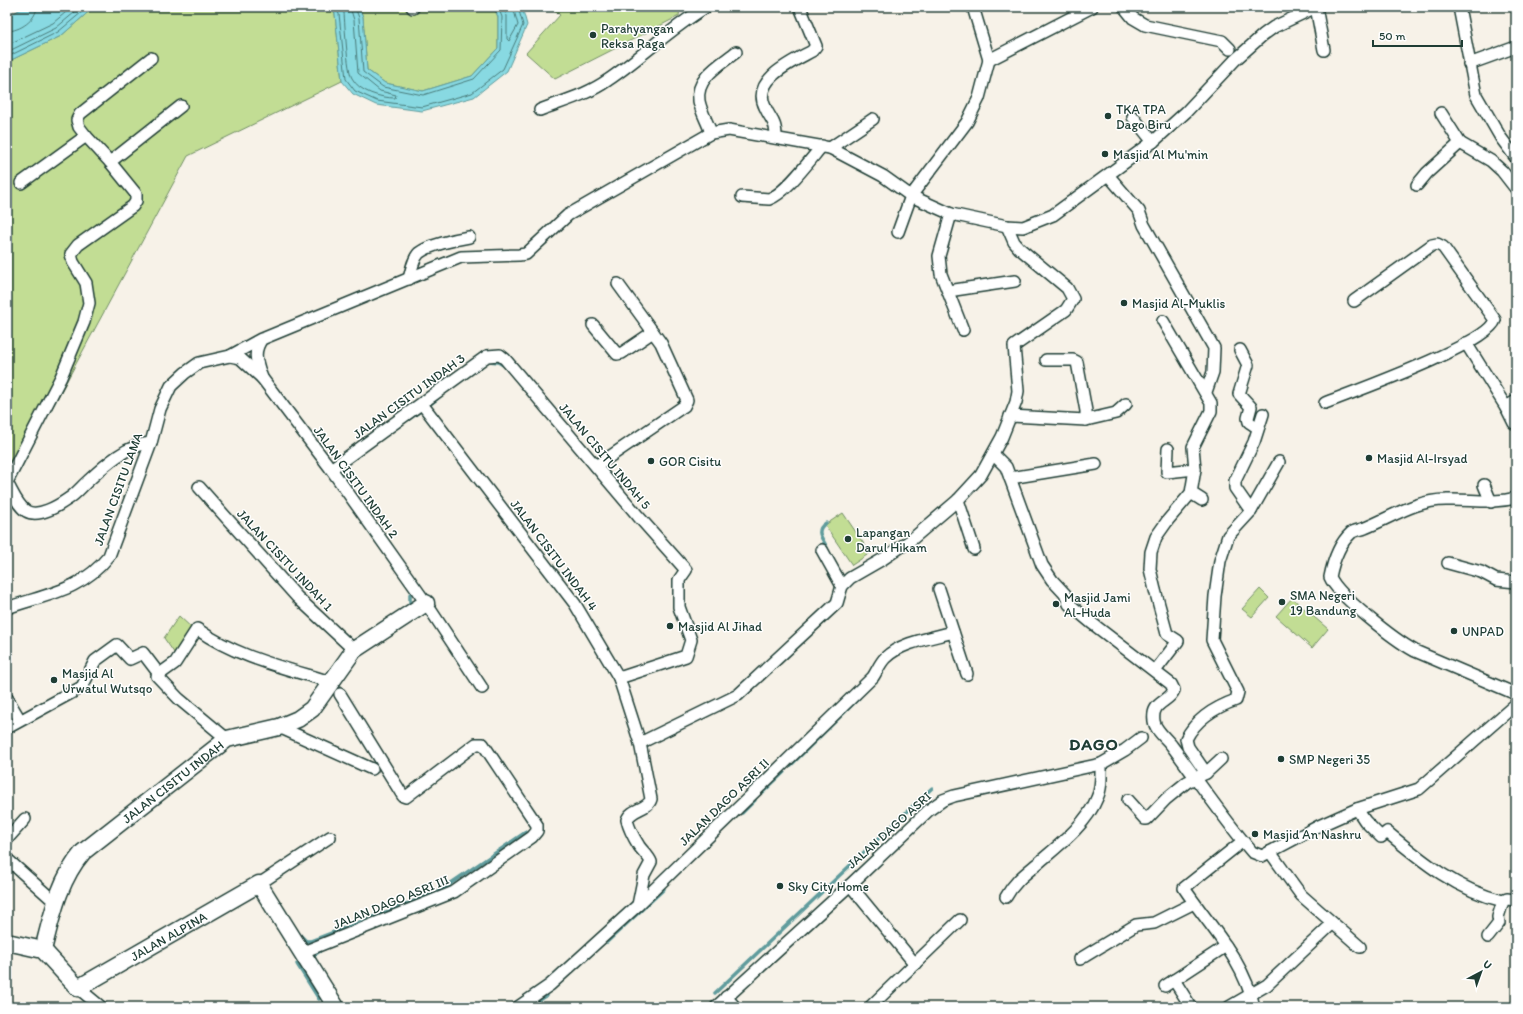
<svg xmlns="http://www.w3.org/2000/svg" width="1523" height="1014" viewBox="0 0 1523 1014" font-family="Itim,sans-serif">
<rect width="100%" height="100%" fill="#f7f2e8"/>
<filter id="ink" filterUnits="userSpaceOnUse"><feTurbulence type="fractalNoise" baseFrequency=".025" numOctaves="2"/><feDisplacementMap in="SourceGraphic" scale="8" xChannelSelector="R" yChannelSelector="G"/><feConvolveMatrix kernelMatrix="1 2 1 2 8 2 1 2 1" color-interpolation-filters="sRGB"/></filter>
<g filter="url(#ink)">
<!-- green -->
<g fill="#c2dd94" stroke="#708d64">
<polygon points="94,7 331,7 335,14 342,81 188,156 8,490 7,62 61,36"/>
<polygon points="359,7 494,7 498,17 498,48 472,76 423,91 385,83 367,70 363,17"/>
<polygon points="551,7 680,7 679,16 555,79 526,53 560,15"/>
<polygon points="843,513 870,553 852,565 825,525"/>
<polygon points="1260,589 1269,598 1252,617 1242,609"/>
<polygon points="1292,598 1328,629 1312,648 1276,616"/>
<polygon points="179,616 194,630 177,657 164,638"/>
</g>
<!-- water -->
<g fill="#88d9e2" stroke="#5e9b9c">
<polygon points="24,7 94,7 61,36 7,62 7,17"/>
<polygon points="331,7 359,7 363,17 367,70 385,83 423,91 472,76 498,48 498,17 494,7 522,7 527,25 507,71 474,97 422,111 376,105 353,94 342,81 335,14"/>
</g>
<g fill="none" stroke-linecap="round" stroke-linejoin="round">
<!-- shore -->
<g stroke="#497b7a" stroke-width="1">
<polyline points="335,7 339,14 346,79 355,91 377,101 422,107 472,93 503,69 523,25 518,7"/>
<path d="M341,7L344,13C345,25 347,70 352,78C359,92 381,98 395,98L396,95L380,91L358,73L354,20L350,7"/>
<polyline points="355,7 359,18 363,72 383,87 423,95 474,79 501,50 502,17 498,7"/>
<polyline points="504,7 507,16 507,39 509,41 518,25 513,7"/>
<path d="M7,31C20,31 36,20 37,7"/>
<polyline points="7,45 53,23 72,7"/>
<polyline points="7,52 56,28 81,7"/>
<polyline points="7,57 58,32 88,7"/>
</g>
<!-- stream -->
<g stroke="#5e9b9c" stroke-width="3.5">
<polyline points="489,361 498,362 503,365"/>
<polyline points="427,407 437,399"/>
<polyline points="409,419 419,412"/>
<path d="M826,523C812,532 826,541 828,551"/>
<polyline points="410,594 410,606"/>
<polyline points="791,765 859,698"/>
<polyline points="763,792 784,772"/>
<polyline points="742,813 755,800"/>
<polyline points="300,935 306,941 311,941 438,892 526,832"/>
<polyline points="607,942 664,889"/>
<polyline points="315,961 314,955 320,951"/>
<polyline points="297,964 319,999"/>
<polyline points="715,993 932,788"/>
<polyline points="529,1007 546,996"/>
</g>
<defs>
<g id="street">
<polyline points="412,7 413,8"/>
<polyline points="973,7 989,60"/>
<polyline points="1124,7 1133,18 1145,25 1222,41 1230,49"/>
<polyline points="1316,7 1324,50"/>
<polyline points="1459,7 1476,95 1501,138 1516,158"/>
<polyline points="989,60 1092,7"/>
<polyline points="1469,64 1516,47"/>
<path d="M540,110C563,101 587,95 608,80C642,57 671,28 706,7"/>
<polyline points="1441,113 1460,143 1491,161 1502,171 1516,189"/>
<polyline points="1133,117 1153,142"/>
<path d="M711,133C708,123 701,112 699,101C695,78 721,64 736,52"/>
<polyline points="86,136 110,162"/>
<path d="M776,138C776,120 771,121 765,107C751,79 794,61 812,51L816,46L800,7"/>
<polyline points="830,148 873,119"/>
<polyline points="1108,175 1139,211 1144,225 1214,348 1213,372 1206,392"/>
<polyline points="21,183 86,136 79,127 77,120 80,114 151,58"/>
<polyline points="1417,185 1427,173 1460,143"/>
<path d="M742,197L769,199C785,194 810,160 822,146"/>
<polyline points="951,214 939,256 941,274 963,330"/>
<polyline points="898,232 911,196 967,122 979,98 989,60"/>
<path d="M409,279C411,271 413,259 419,253C429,245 457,239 469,237"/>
<polyline points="948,291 1015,281"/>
<polyline points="593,325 617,354 622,353 653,332"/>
<polyline points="1466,343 1506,407 1516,401"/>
<polyline points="1240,350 1248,365 1239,394 1251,407 1248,418 1249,422 1258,428"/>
<polyline points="230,356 240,358 262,378 331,469 426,603 482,688"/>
<polyline points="1046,360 1073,360 1077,362 1086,411 1086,420"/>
<path d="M262,378C257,363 252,352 262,339L461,257L519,255L526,254L568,215L711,133L729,130L830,148L883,176L911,196L951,214L1007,226L1023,227L1053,215L1154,141L1186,112L1235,60L1263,35L1274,27L1316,7"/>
<path d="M1325,403C1353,392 1488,344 1495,320L1443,247L1437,244L1432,245L1354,301"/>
<path d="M422,404L575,604L619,678L640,743L651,799C648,810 631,808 627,820C629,829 634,838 639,846C643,852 649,856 651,862L644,875L638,905"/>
<polyline points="1506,407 1514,423"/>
<polyline points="1010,416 1086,420 1116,413 1126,404"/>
<polyline points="1168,449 1167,472 1195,469"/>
<path d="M993,454L1006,467L1042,565L1052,580L1065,594L1069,604L1093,624L1171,684L1174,690C1169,703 1151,701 1154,721C1155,730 1167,739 1172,746C1199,782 1223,818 1252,852L1262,856L1319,826L1357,809L1419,789L1516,704"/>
<polyline points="596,466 684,406 687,400 661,343 618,284"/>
<polyline points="331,469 487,356 500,355 505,359 638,516 686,570 679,580 679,607 691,640 686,656 619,678"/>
<polyline points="1010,478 1096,464"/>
<polyline points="7,482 61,377 84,322 89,303 86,283 73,262 71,254 78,245 133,206 136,201 136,194 110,162 181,106"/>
<path d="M7,483C12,491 17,505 26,511C38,518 58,506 68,499C76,494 82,486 89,480C105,465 128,444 151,443"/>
<polyline points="1484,485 1491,502"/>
<polyline points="199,487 297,597 354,650"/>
<polyline points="1191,493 1202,500"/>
<path d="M1516,498C1492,504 1470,499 1446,500C1416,500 1392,517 1365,528C1361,530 1354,530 1351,533C1339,544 1333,562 1330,577C1338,596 1395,640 1415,651L1516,694"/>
<polyline points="958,500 974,549"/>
<polyline points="1251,511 1235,488 1235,481 1254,442 1263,414"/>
<polyline points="822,550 842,586"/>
<polyline points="1448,563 1481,572 1496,580 1516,582"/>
<polyline points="939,589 967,674"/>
<path d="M7,608C47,594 81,591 109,556L151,443L160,409L171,386L185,373L199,363L230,356L261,339"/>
<polyline points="1155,671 1178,641 1167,634 1155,590 1150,569 1151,552 1156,537 1168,520 1191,493 1195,469 1193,447 1211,411 1211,403 1163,321"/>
<polyline points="7,698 20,720"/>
<polyline points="279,727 372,769"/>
<polyline points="7,728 82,687 95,661 117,645 130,659 143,653 159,674"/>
<path d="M227,739L179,699L157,676L175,663L197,629C236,657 285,668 331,682"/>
<polyline points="640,743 738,695 837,603 842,586 850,578 883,559 911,540 958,500 981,475 1002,437 1016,402 1018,391 1014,346 1066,310 1073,299 1067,288 1019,248 1014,242 1007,226"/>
<path d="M1206,773L1188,747L1186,739C1196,719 1216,707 1236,700L1238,692L1212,640L1215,596L1220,561L1228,536L1251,511L1279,462"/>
<polyline points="1128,800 1145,819 1147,819 1166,799 1187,782 1206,773 1221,759"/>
<path d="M1357,809L1365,821L1381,837L1387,832C1423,862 1457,890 1503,901L1507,899L1516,900"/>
<polyline points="7,839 25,819"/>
<path d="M1243,841L1184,888C1210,927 1244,960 1254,1007"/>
<polyline points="1270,852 1301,895 1360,947"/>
<polyline points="7,859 55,902"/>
<polyline points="259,884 330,837"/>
<polyline points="850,885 915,964"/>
<path d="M1006,897C1014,882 1025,874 1037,864C1058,846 1087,824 1097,798C1102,788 1101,775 1101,764"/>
<polyline points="1488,937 1499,923 1498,917 1503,901"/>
<polyline points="303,952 454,892 532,837 537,831 537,825 483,744 476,744 406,797 403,796 340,694"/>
<polyline points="1080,959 1136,925 1154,923 1194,903"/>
<polyline points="1174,980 1191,1007"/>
<polyline points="1165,986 1226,946"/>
<polyline points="78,988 101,1007"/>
<polyline points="726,997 735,1007"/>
<path d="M518,1007L550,985L638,905L873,677C877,671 880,663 885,658C901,642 932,638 953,632"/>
<polyline points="716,1007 850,885 929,810 943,800 954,796 1101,764 1125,750 1141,738"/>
<polyline points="870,1007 960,920"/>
<polyline points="1229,1007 1267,985 1332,924"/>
</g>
<g id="secondary">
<path id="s1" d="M7,942L43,950L78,988L259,884L336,1007"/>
<path id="s2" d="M43,950C52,915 59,880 83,852L227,739L279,727L298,719L312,709L354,650L426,603"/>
</g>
</defs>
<!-- street casing -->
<use href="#street" stroke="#1f3d34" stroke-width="14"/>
<!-- secondary casing -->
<use href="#secondary" stroke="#1f3d34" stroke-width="19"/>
<!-- street -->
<use href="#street" stroke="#fff" stroke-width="11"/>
<!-- secondary -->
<use href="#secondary" stroke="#fff" stroke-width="16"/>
</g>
</g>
<!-- markers -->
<g fill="#1f3d34" stroke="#fff" stroke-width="1.5">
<circle cx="593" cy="35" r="4"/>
<circle cx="1108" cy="116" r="4"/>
<circle cx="1105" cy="154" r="4"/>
<circle cx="1124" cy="303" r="4"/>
<circle cx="1369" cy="458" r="4"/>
<circle cx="651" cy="461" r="4"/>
<circle cx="848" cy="539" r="4"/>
<circle cx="1282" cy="602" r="4"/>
<circle cx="1056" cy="604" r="4"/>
<circle cx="670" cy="626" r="4"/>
<circle cx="1454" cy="631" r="4"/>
<circle cx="54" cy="680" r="4"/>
<circle cx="1281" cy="759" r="4"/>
<circle cx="1255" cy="834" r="4"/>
<circle cx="780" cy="886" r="4"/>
</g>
<g text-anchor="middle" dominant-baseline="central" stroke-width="3" stroke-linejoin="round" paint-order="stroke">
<!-- poi labels -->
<g font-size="13" fill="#1f3d34" stroke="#fff" text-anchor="start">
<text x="601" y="28">Parahyangan<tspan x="601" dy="15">Reksa Raga</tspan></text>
<text x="1116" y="109">TKA TPA<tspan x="1116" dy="15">Dago Biru</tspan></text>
<text x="1113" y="154">Masjid Al Mu'min</text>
<text x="1132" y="303">Masjid Al-Muklis</text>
<text x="1377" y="458">Masjid Al-Irsyad</text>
<text x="659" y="461">GOR Cisitu</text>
<text x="856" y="532">Lapangan<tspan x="856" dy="15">Darul Hikam</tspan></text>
<text x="1290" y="595">SMA Negeri<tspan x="1290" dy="15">19 Bandung</tspan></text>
<text x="1064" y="597">Masjid Jami<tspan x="1064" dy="15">Al-Huda</tspan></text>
<text x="678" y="626">Masjid Al Jihad</text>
<text x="1462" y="631">UNPAD</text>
<text x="62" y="673">Masjid Al<tspan x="62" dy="15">Urwatul Wutsqo</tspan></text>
<text x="1289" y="759">SMP Negeri 35</text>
<text x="1263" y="834">Masjid An Nashru</text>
<text x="788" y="886">Sky City Home</text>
</g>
<!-- street labels -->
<g font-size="13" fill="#1f3d34" stroke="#fff">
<text transform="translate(409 396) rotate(-36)">JALAN CISITU INDAH 3</text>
<text transform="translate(605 456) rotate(50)">JALAN CISITU INDAH 5</text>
<text transform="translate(356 482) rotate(54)">JALAN CISITU INDAH 2</text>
<text transform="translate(118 489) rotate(-70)">JALAN CISITU LAMA</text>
<text transform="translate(554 555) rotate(53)">JALAN CISITU INDAH 4</text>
<text transform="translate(285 560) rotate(47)">JALAN CISITU INDAH 1</text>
<text stroke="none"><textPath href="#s2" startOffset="221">JALAN CISITU INDAH</textPath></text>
<text transform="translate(724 802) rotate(-44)">JALAN DAGO ASRI II</text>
<text transform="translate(889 830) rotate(-42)">JALAN DAGO ASRI</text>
<text transform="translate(391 902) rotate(-22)">JALAN DAGO ASRI III</text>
<text stroke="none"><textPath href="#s1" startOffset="193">JALAN ALPINA</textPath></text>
</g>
<!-- district labels -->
<g font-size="17" font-weight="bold" letter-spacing="1" fill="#1f3d34" stroke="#fff">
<text x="1094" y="744">DAGO</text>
</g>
</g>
<!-- margin -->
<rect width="1523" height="1014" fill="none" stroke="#fff" stroke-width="24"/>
<rect x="12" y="12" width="1499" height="990" fill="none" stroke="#1f3d34" stroke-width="1.5" filter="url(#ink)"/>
<!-- north arrow -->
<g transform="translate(1481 972) rotate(41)" stroke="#ffffff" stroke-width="3" paint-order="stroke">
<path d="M0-3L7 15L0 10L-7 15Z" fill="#1f3d34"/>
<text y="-6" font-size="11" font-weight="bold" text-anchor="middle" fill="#1f3d34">U</text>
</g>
<!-- scale -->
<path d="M1373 40v6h89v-6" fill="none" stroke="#1f3d34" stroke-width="2"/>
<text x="1379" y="40" font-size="12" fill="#1f3d34" stroke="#ffffff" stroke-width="3" paint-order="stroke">50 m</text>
</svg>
